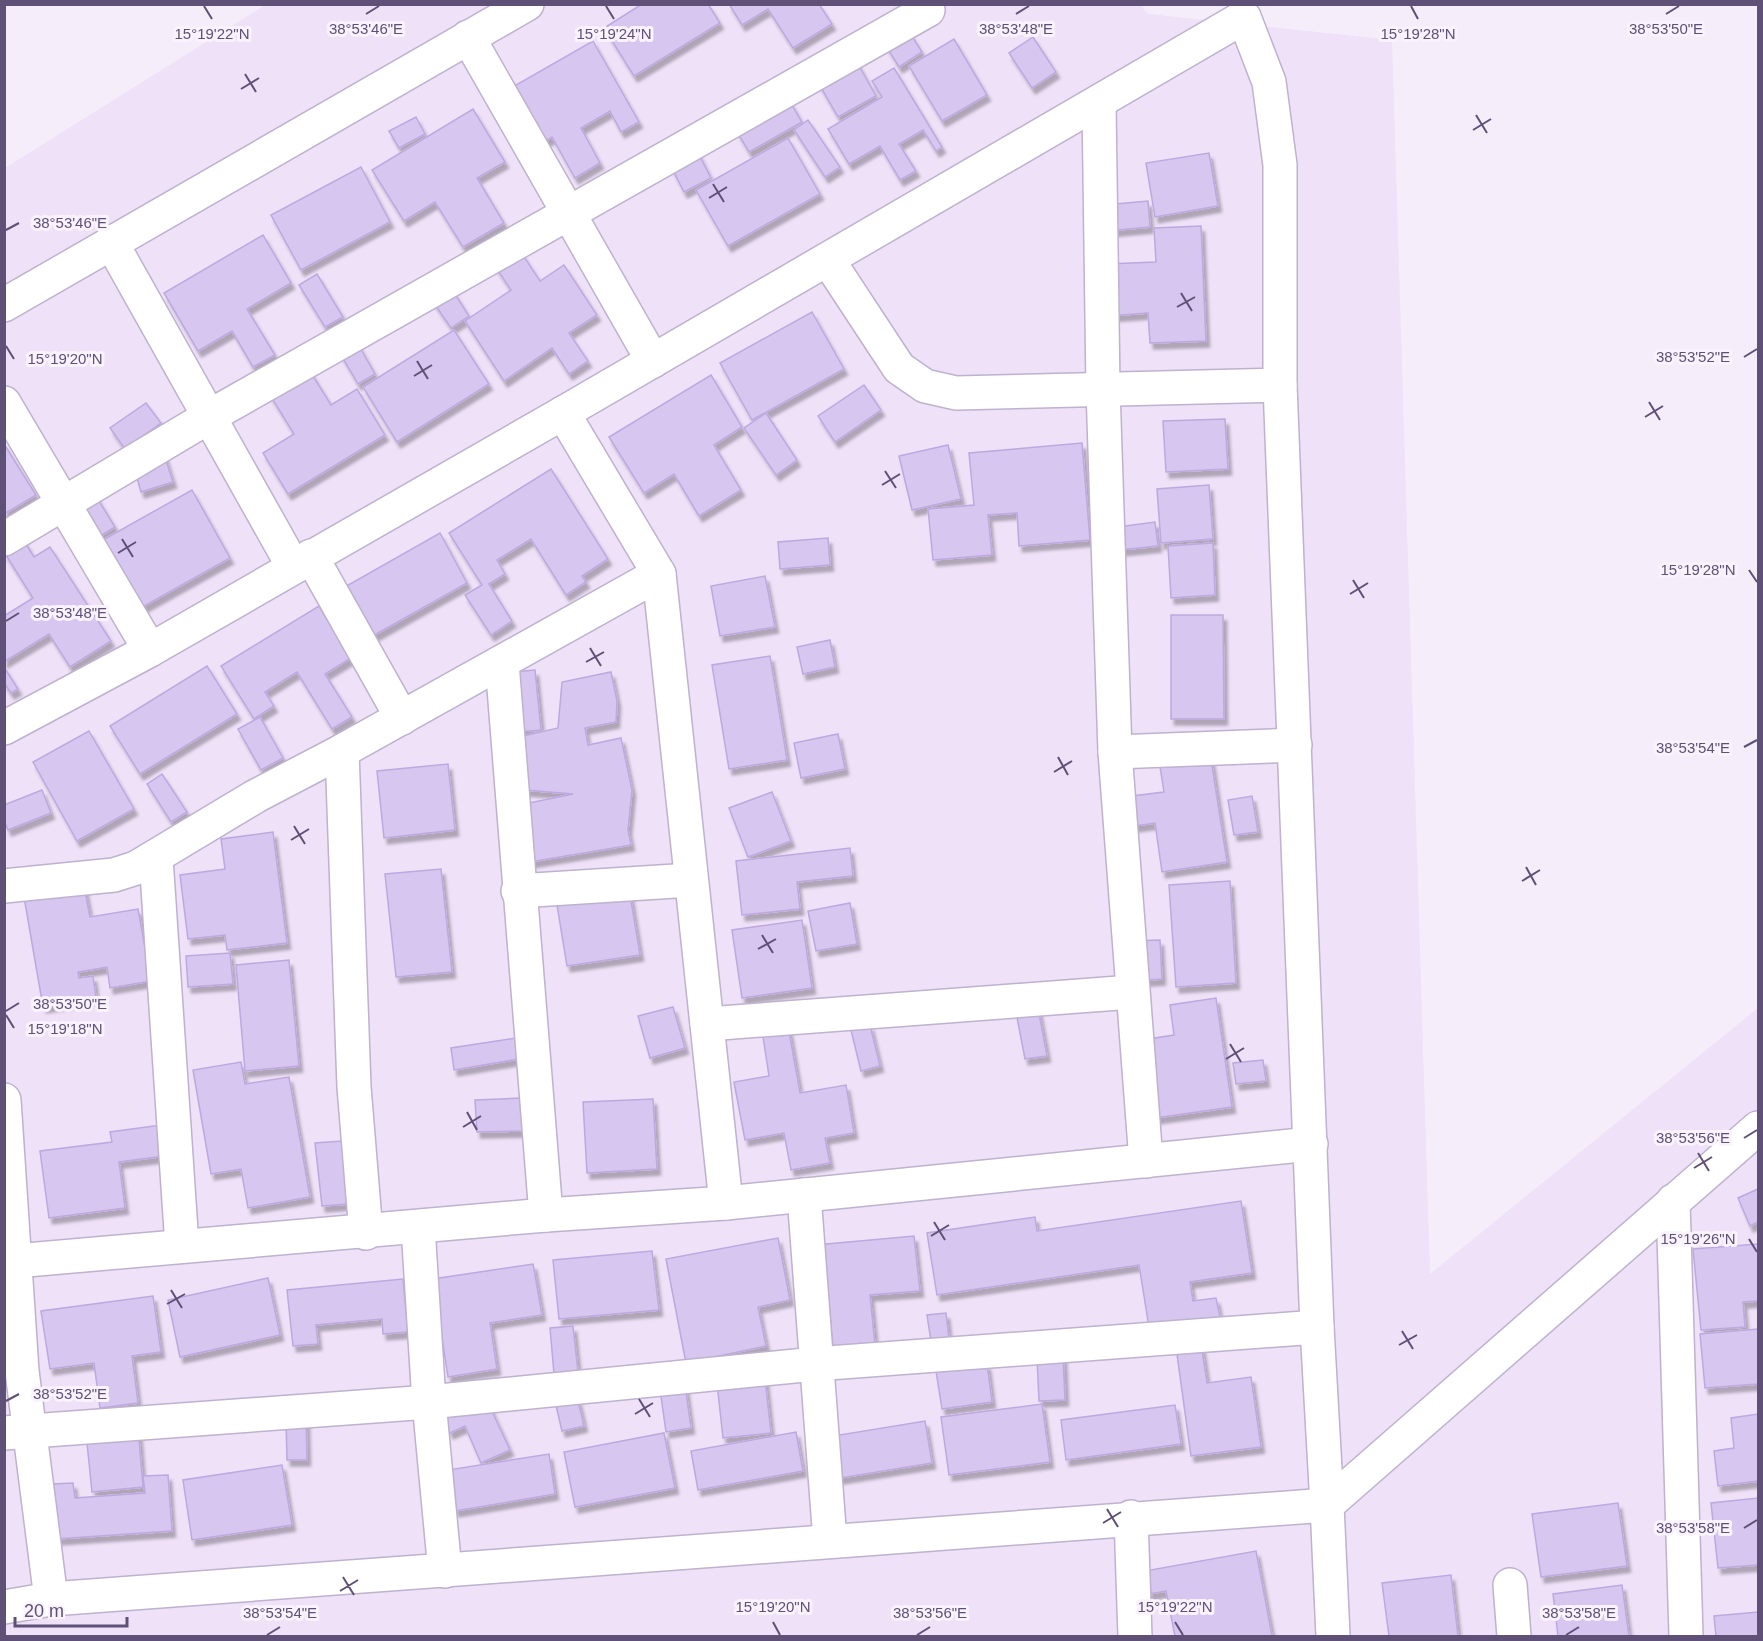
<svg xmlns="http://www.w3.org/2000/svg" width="1763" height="1641" viewBox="0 0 1763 1641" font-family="Helvetica,sans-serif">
<defs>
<filter id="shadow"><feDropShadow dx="3.5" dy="6" stdDeviation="1.5" flood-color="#0004"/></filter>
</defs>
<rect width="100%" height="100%" fill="#f6edfb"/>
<!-- residential -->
<polygon fill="#eee1f8" points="1140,4 1148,14 1392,40 1430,1274 1758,1008 1758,1636 5,1636 5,168 265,5"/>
<!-- building -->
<g fill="#d7c6ef" stroke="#bea8e0" stroke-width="1.5" filter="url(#shadow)">
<polygon points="642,4 708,4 720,23 634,76 604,28"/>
<polygon points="729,4 819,4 832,24 793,48 768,9 742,25"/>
<polygon points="900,17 922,52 899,67 877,31"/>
<polygon points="1033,37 1056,72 1032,88 1009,53"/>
<polygon points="954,39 987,95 942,121 909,66"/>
<polygon points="593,41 639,122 621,132 610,111 581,128 600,163 575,178 552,137 526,152 495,97"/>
<polygon points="848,46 876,96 838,117 809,67"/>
<polygon points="894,68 942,147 936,151 923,130 899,144 916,171 900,180 880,146 849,164 828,129 882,97 872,81"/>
<polygon points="783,90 802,122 749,152 730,120"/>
<polygon points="473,109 505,162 477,178 504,223 463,247 435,202 404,221 372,170"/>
<polygon points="416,117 425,134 399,148 389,131"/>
<polygon points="808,120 840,167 825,177 794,130"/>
<polygon points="690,137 711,178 684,192 663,151"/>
<polygon points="788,138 820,194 728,246 696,190"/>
<polygon points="1209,153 1218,206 1155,217 1146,163"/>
<polygon points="361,167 390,222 301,270 271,215"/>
<polygon points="1148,201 1150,227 1107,231 1104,205"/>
<polygon points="1201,226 1206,341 1150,343 1148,313 1108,316 1106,264 1156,262 1154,228"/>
<polygon points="263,235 291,283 247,309 275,355 253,367 232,331 198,351 164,293"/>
<polygon points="513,240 540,281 564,265 597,315 569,333 588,361 569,374 552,348 504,381 465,321 511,290 489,257"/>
<polygon points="317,274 343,317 325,327 299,285"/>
<polygon points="446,280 469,316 451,328 427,293"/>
<polygon points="812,312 844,369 752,420 720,363"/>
<polygon points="454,330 489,384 397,442 363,387"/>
<polygon points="353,335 375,374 358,384 335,345"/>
<polygon points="305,363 331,405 357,389 385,435 288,494 263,453 294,434 265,387"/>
<polygon points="711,375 742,427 714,445 741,490 699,516 674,474 644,493 609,437"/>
<polygon points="864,385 881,410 835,442 818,416"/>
<polygon points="146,403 161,423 125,449 110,428"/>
<polygon points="766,413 797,460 776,475 744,428"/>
<polygon points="1225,419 1228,469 1166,472 1163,421"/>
<polygon points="1082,443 1090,540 1019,546 1017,513 988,515 992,555 933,560 928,509 974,505 969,453"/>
<polygon points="4,444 36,495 4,514"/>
<polygon points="948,445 961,499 912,510 899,456"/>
<polygon points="164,454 173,482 141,492 133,463"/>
<polygon points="551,469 608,559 582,576 586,582 566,595 531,539 497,560 505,574 489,584 512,621 491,635 465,595 482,585 449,533"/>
<polygon points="1209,485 1213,539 1161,543 1157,489"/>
<polygon points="192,490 230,558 139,609 101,541"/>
<polygon points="93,491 115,527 92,541 70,505"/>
<polygon points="1155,522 1158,546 1120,550 1118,527"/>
<polygon points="440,533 467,583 371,637 343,588"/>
<polygon points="20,534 34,557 50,547 111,641 70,667 49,634 4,662 4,616 33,598 4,552"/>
<polygon points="828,538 830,565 780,569 778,542"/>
<polygon points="1213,543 1215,595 1171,598 1168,546"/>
<polygon points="765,576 775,627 720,636 711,586"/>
<polygon points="319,606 351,658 325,674 352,717 332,729 297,672 265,692 274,706 254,719 221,666"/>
<polygon points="1171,615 1223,615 1224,719 1171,719"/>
<polygon points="830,640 835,667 803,674 797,647"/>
<polygon points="770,656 787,760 729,769 712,665"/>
<polygon points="207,666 237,714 140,774 110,726"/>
<polygon points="4,667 18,689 11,693 4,683"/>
<polygon points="535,670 541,730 517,732 512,672"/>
<polygon points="611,672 617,701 616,722 585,728 588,745 621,738 632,790 628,830 631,845 530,862 519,805 573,794 525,790 515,738 558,728 562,682"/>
<polygon points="260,717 283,758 261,770 238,729"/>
<polygon points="89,731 134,809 77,841 33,762"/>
<polygon points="838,734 845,769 801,778 794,743"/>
<polygon points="1210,753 1227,862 1162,872 1155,823 1128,827 1124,797 1164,792 1159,760"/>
<polygon points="448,764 455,830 384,838 377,771"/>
<polygon points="162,774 187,812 171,822 147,784"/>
<polygon points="42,790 51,813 8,830 4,820 4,805"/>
<polygon points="772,792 791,841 748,857 729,808"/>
<polygon points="1252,796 1258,832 1234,835 1228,800"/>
<polygon points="273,832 287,943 227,950 225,935 188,939 180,875 225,869 221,839"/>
<polygon points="850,848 853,876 797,882 800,909 742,915 736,861"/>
<polygon points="441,869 452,972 396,977 385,874"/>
<polygon points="83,881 90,917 138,909 151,981 110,988 107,967 78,972 79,978 93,976 96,998 43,1007 23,891"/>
<polygon points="1230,881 1236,983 1176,987 1169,885"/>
<polygon points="629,889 640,955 567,966 556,899"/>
<polygon points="850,903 857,944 816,951 808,911"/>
<polygon points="802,920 812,988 742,998 732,930"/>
<polygon points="1160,940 1162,979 1134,981 1132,941"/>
<polygon points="230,953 233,984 188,987 186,956"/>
<polygon points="289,960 299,1066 245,1071 236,965"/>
<polygon points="1216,998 1232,1107 1134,1121 1122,1043 1174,1035 1170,1005"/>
<polygon points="673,1007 685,1048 650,1058 638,1016"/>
<polygon points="1038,1008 1047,1056 1025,1059 1016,1012"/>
<polygon points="870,1025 880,1066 861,1071 851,1030"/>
<polygon points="788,1026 800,1093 846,1085 854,1133 825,1138 830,1163 791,1170 784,1133 745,1140 734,1082 769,1076 762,1030"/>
<polygon points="516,1038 519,1059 454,1070 451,1048"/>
<polygon points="1263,1060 1266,1081 1236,1084 1233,1063"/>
<polygon points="241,1062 245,1084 289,1077 310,1197 248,1208 241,1169 211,1174 193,1070"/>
<polygon points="522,1098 523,1131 477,1132 475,1100"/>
<polygon points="653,1099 657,1169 587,1173 583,1102"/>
<polygon points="161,1125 165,1156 119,1162 125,1208 49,1218 40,1151 112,1142 110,1132"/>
<polygon points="342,1141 348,1204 322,1206 315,1143"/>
<polygon points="1758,1189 1758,1222 1750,1226 1738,1198"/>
<polygon points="1241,1201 1252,1273 1190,1282 1193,1301 1216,1298 1220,1317 1149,1327 1139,1265 937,1295 927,1233 1035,1217 1037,1231"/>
<polygon points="914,1236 920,1291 870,1295 875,1345 833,1349 829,1302 811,1305 805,1246"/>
<polygon points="778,1238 790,1300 758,1307 766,1346 686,1363 666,1259"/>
<polygon points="1758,1244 1758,1301 1743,1302 1745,1327 1701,1330 1693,1249"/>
<polygon points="652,1251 659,1310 559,1319 553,1260"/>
<polygon points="533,1264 542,1315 490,1323 497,1369 448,1377 433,1279"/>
<polygon points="268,1278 280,1335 180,1357 168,1300"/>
<polygon points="403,1279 408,1332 383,1334 382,1319 316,1325 318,1344 293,1346 287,1290"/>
<polygon points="153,1296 161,1352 132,1356 138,1403 100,1408 94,1363 50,1369 41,1311"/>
<polygon points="946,1313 949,1339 931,1341 927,1315"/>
<polygon points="573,1326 578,1372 554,1374 550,1328"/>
<polygon points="1758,1329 1758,1384 1705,1388 1700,1334"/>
<polygon points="1201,1343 1207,1383 1251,1377 1261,1447 1191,1456 1176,1347"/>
<polygon points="1063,1355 1065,1400 1039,1401 1037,1357"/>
<polygon points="987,1364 992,1402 942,1409 936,1371"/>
<polygon points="765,1379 771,1433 723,1438 717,1383"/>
<polygon points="685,1385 691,1428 666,1432 660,1389"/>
<polygon points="485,1396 510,1450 481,1463 465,1426 450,1433 442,1416"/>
<polygon points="577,1396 584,1426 562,1431 555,1401"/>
<polygon points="1042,1404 1050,1462 949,1475 941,1417"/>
<polygon points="1175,1405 1181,1444 1066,1460 1061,1420"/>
<polygon points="1758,1414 1758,1481 1718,1486 1714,1451 1734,1448 1731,1418"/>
<polygon points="306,1419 307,1460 287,1460 286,1420"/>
<polygon points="925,1421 932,1463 828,1480 821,1438"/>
<polygon points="138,1428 143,1487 92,1492 86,1433"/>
<polygon points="796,1432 803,1471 698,1490 691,1451"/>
<polygon points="664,1433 675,1488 575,1507 564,1452"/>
<polygon points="549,1454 555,1494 455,1511 448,1470"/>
<polygon points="282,1465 292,1525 192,1540 183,1480"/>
<polygon points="168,1475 172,1531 56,1539 52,1484 73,1483 75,1498 145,1493 143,1476"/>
<polygon points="1758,1498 1758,1565 1718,1568 1711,1503"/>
<polygon points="1618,1503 1627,1566 1541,1577 1532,1514"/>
<polygon points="1256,1551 1272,1636 1175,1636 1166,1591 1149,1594 1145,1571"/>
<polygon points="1451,1575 1458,1636 1389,1636 1382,1583"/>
<polygon points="1622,1585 1629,1636 1558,1636 1553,1594"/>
<polygon points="1758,1612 1758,1636 1716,1636 1714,1616"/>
</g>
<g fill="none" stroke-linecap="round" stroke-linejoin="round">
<defs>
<g id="minor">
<polyline points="468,37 653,361"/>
<polyline points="1099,103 1103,389 1115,752 1146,1161"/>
<polyline points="111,242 293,566"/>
<polyline points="828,260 899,368 925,386 956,393 1280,385"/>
<polyline points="4,305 527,4"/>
<polyline points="4,403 150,650"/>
<polyline points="563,413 659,574 726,1203"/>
<polyline points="4,539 210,416 928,10"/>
<polyline points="311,556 402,718"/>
<polyline points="502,663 546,1215"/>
<polyline points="4,728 150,650 563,413 1244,17 1269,82 1280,165 1280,385 1317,1327 1327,1505 1758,1128"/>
<polyline points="1115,752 1295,745"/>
<polyline points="156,858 182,1246"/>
<polyline points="4,886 114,875 136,868 256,796 342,751"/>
<polyline points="518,891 691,880"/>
<polyline points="707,1024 1132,992"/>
<polyline points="4,1100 22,1371 51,1599"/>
<polyline points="804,1195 830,1541"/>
<polyline points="1673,1201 1686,1636"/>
<polyline points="418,1227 429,1402 445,1571"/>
<polyline points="366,1233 354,1087 342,751 659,574"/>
<polyline points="15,1261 546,1215 726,1203 1311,1144"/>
<polyline points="4,1433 429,1402 815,1364 1317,1327"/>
<polyline points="1131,1517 1135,1636"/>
<polyline points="1510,1585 1514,1636"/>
<polyline points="4,1607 51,1599 1327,1505 1333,1636"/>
</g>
</defs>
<!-- minor casing -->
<use href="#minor" stroke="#beb2cd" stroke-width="36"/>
<!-- minor -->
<use href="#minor" stroke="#fff" stroke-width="33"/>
</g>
<!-- ticks -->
<path fill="none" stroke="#5e5076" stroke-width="2" d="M204,6L212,19M606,6L614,19M1411,6L1418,19M366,14L379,6M1016,14L1029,6M1666,14L1679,6M245,74L256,92M241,89L259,78M1476,115L1487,133M1473,130L1491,119M713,184L724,202M709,198L727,187M6,230L19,223M1181,293L1192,311M1177,307L1195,297M6,346L14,359M1744,357L1757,349M417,361L428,379M414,376L432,365M1649,402L1660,420M1645,417L1663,406M885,471L896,488M882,485L900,474M122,539L133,557M118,553L136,542M1749,570L1757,582M1353,580L1364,598M1350,594L1368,583M6,621L19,613M590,648L601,666M586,662L604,652M1744,747L1757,740M1058,757L1068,775M1054,772L1072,761M294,826L305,844M291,840L309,829M1526,867L1536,885M1522,881L1540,870M762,935L773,953M758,949L776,939M6,1011L19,1003M6,1015L14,1028M1230,1044L1241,1062M1226,1059L1244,1048M467,1112L477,1130M463,1127L481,1116M1744,1138L1757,1130M1698,1153L1709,1171M1694,1168L1712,1157M934,1222L945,1240M931,1236L949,1225M1749,1239L1757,1252M171,1290L182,1308M167,1304L185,1294M1402,1331L1413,1349M1399,1345L1417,1335M639,1399L650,1417M6,1401L19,1394M635,1414L653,1403M1107,1509L1118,1527M1103,1523L1121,1512M1744,1528L1757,1520M343,1577L354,1595M340,1591L358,1580M773,1622L780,1635M1175,1622L1183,1635M267,1635L280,1627M917,1635L930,1627M1566,1635L1579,1627"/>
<g font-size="15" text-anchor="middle" fill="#5e5076" stroke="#faf3fe" stroke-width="6" stroke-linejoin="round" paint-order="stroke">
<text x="366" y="34">38°53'46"E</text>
<text x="1016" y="34">38°53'48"E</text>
<text x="1666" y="34">38°53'50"E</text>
<text x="1418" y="39">15°19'28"N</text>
<text x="212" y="39">15°19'22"N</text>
<text x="614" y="39">15°19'24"N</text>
<text x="70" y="228">38°53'46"E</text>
<text x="1693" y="362">38°53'52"E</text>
<text x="65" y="364">15°19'20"N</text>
<text x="1698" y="575">15°19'28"N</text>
<text x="70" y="618">38°53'48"E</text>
<text x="1693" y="753">38°53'54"E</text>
<text x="70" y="1009">38°53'50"E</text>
<text x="65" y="1034">15°19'18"N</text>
<text x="1693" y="1143">38°53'56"E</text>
<text x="1698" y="1244">15°19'26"N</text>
<text x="70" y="1399">38°53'52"E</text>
<text x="1693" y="1533">38°53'58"E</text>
<text x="773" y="1612">15°19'20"N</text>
<text x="1175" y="1612">15°19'22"N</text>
<text x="280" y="1618">38°53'54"E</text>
<text x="930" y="1618">38°53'56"E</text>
<text x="1579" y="1618">38°53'58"E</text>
</g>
<!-- border -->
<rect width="1763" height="1641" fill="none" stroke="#5e5076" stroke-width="12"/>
<!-- scale -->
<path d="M15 1617v9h112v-9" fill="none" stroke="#5e5076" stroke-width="3"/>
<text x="24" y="1617" font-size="18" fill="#5e5076" stroke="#faf3fe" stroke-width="4.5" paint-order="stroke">20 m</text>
</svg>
